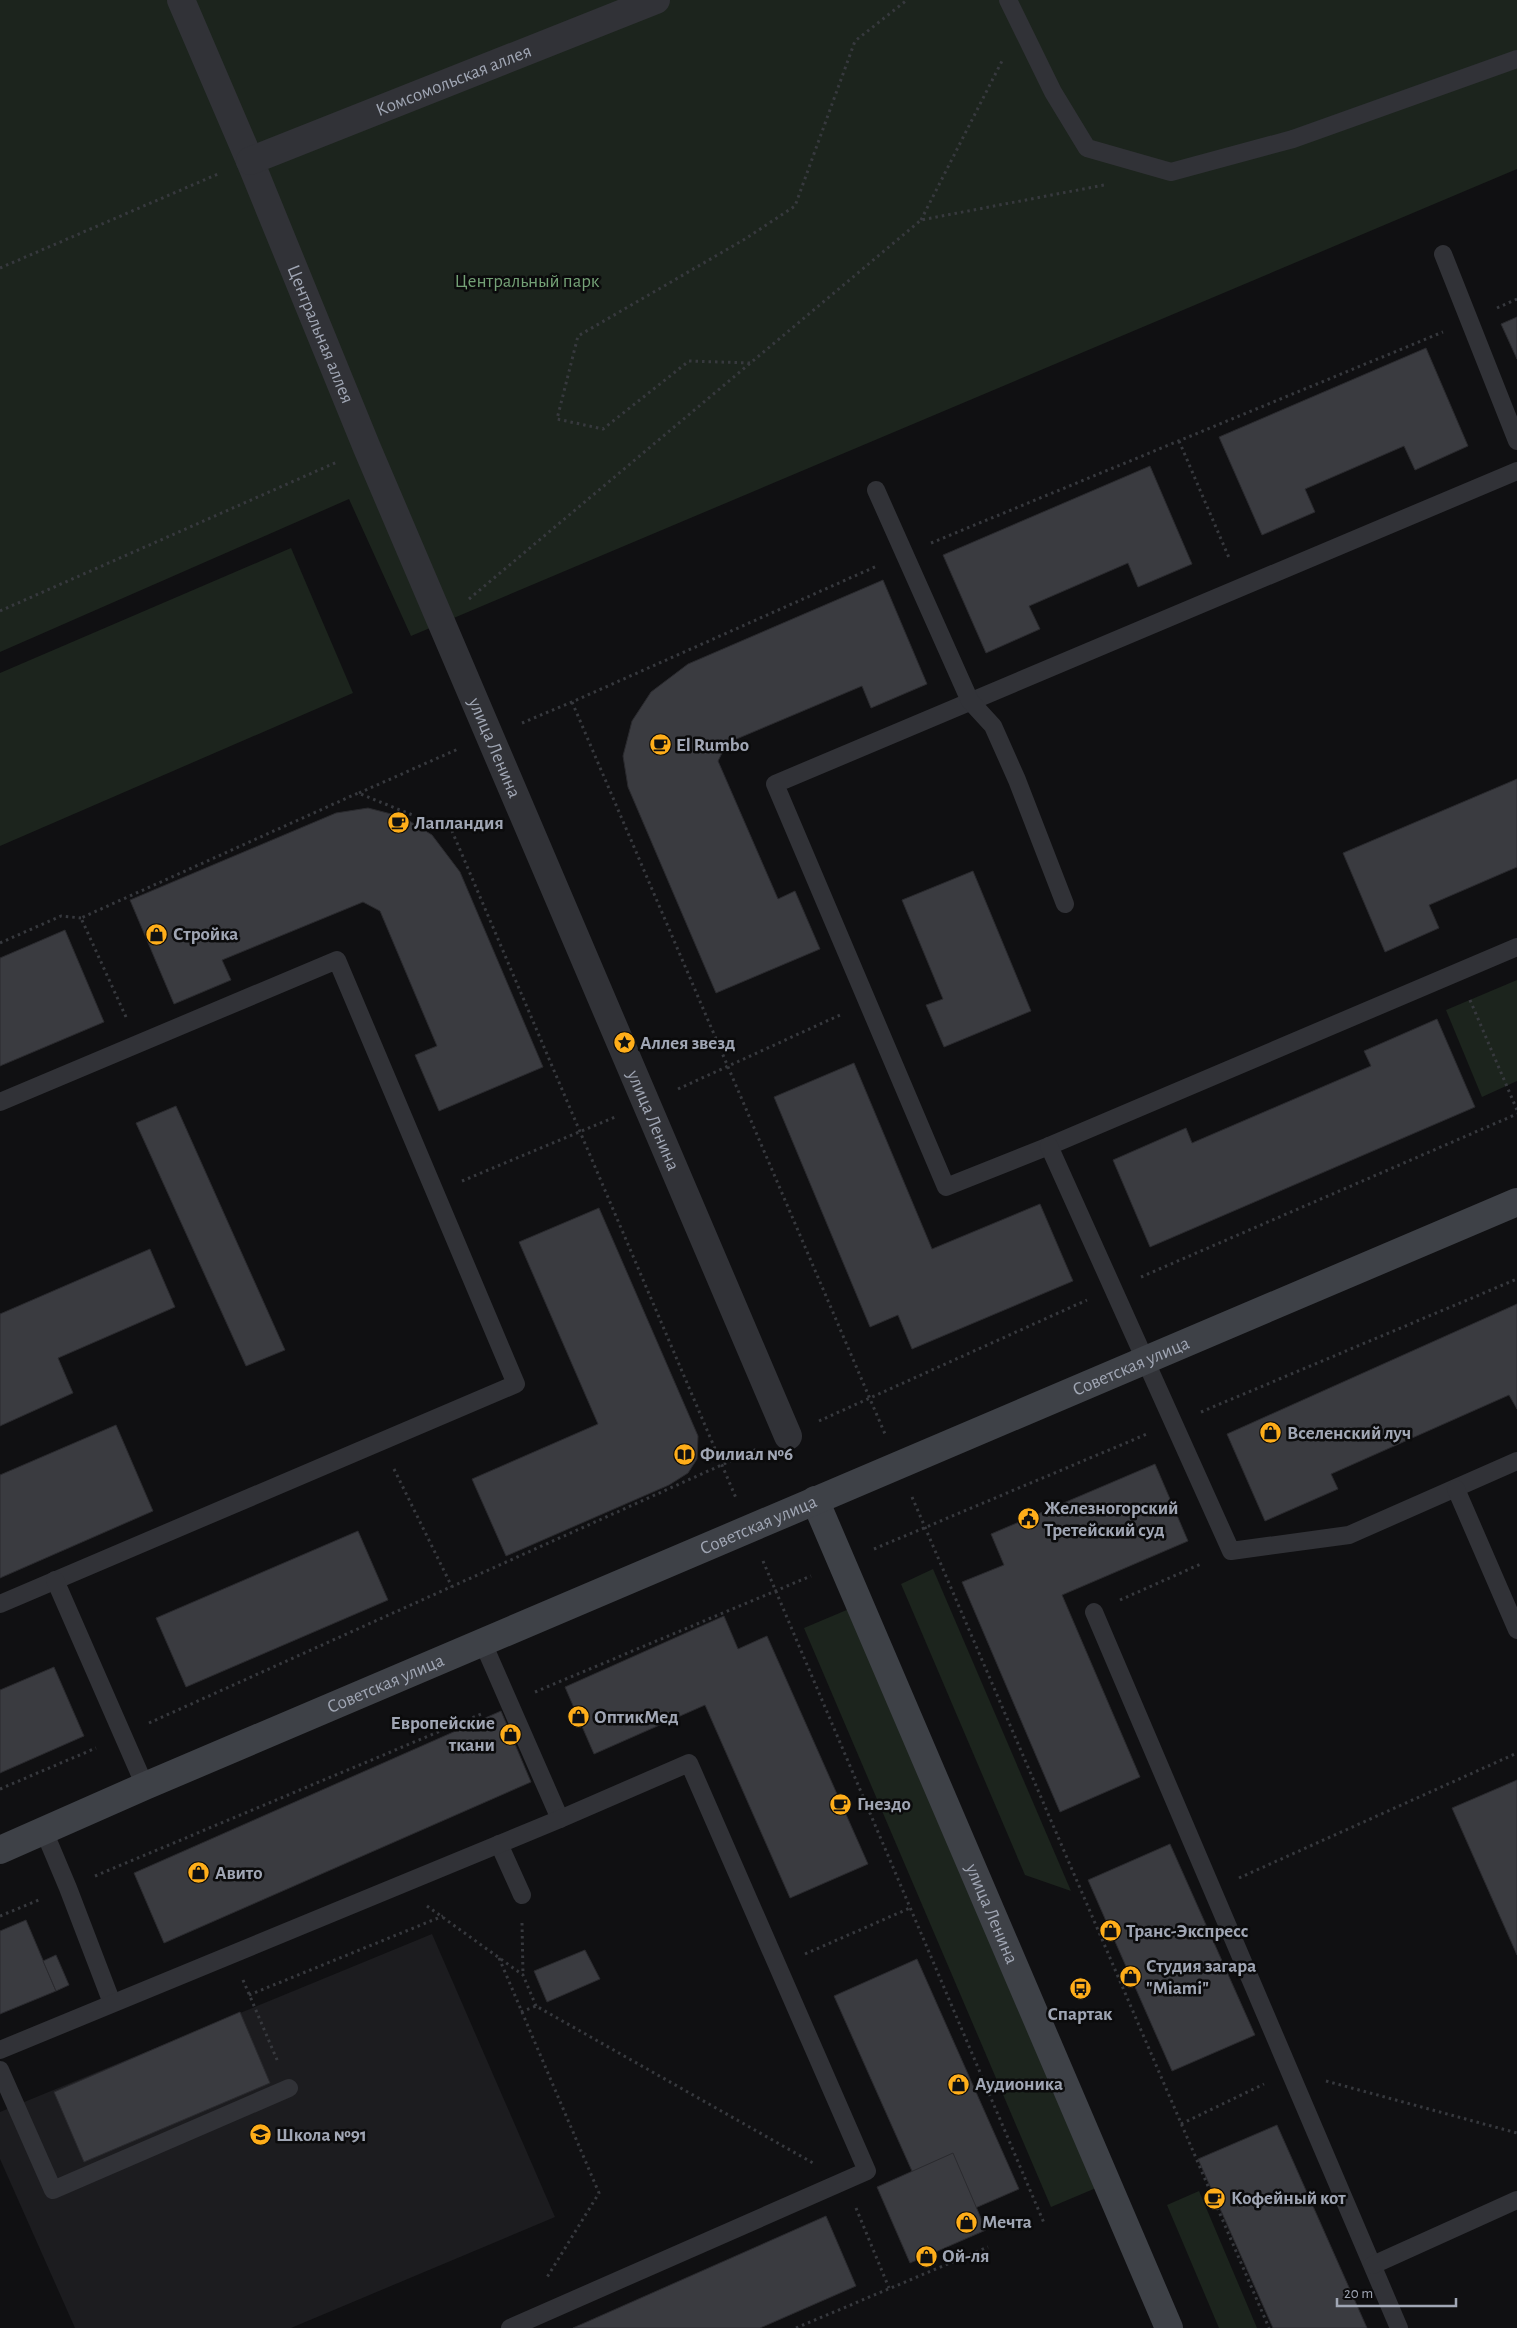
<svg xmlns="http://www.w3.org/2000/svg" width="1517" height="2328" viewBox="0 0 1517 2328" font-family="'Alegreya Sans',sans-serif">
<rect width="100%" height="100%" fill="#101012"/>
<!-- built -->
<polygon fill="#1c1c1f" points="432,1934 555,2217 291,2328 75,2328 0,2159 0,2112"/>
<!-- green -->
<g fill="#1c241d">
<polygon points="0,0 1517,0 1517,169 411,636 349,499 0,652"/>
<polygon points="291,548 353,693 0,846 0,673"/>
<polygon points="1517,980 1517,1081 1482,1097 1446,1010"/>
<polygon points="933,1569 1071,1891 1025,1875 901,1584"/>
<polygon points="849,1609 1096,2188 1051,2207 804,1628"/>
<polygon points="1199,2191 1257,2328 1219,2328 1167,2205"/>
</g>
<!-- building -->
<g fill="#3a3b40" stroke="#2a2a2e">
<polygon points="1517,317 1517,359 1501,324"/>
<polygon points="1426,348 1468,446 1415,470 1404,446 1305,489 1315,512 1262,535 1219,437"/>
<polygon points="1150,466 1192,564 1138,587 1128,563 1029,606 1040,629 986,653 943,555"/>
<polygon points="883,580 927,684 871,708 862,686 727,743 718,761 778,899 795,891 820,949 716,993 628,787 623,756 632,721 651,692 688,664"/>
<polygon points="1517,779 1517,867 1429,905 1439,928 1385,952 1343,853"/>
<polygon points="368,808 403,817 432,835 460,872 543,1067 439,1111 415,1055 437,1046 380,911 363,902 222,960 231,980 174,1004 130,900 336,813"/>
<polygon points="973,871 1031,1011 944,1047 926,1005 943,999 902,900"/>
<polygon points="65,930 104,1022 0,1066 0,958"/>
<polygon points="1437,1019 1475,1107 1150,1247 1113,1160 1186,1128 1192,1143 1371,1066 1364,1051"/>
<polygon points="854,1063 932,1249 1040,1204 1073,1281 912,1349 898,1315 870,1327 774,1097"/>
<polygon points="176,1106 285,1350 246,1366 136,1123"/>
<polygon points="599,1208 698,1436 697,1459 688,1473 669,1485 506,1556 472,1479 598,1424 519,1242"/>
<polygon points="150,1249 175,1307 58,1358 73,1393 0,1426 0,1314"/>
<polygon points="1517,1304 1517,1409 1509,1395 1331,1474 1338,1489 1265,1521 1227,1434"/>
<polygon points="116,1425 153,1511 0,1578 0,1475"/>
<polygon points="1155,1464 1188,1541 1062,1595 1140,1777 1060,1812 962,1582 1004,1565 991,1534"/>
<polygon points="358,1531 388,1600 186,1687 156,1618"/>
<polygon points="724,1616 738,1649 767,1636 868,1864 790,1898 705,1705 594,1754 565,1687"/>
<polygon points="54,1667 84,1736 0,1773 0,1690"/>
<polygon points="501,1711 531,1782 164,1943 134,1873"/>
<polygon points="1517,1780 1517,1955 1452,1808"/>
<polygon points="1170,1844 1255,2035 1172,2071 1088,1880"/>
<polygon points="26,1920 56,1991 0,2014 0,1931"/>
<polygon points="585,1950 600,1979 547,2002 534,1971"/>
<polygon points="56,1955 69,1985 56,1991 43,1961"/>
<polygon points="917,1959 1019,2189 936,2225 834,1996"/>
<polygon points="240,2012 270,2083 84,2162 54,2092"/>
<polygon points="1277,2125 1367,2328 1273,2328 1198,2159"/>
<polygon points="953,2153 986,2230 910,2263 877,2187"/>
<polygon points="826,2216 856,2286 760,2328 573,2328"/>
</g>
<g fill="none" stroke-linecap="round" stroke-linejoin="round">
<!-- path -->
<g stroke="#37393e" stroke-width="3" stroke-dasharray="2.5 4" stroke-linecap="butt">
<polyline points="921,220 1003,59"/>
<polyline points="0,268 218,174"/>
<polyline points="1497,308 1517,299"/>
<polyline points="750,363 689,361 603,429 557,419 578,336 745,239 795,206 855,41 907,0"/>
<polyline points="1179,441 1230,560"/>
<polyline points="931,543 1443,332"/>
<polyline points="469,599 921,220 1104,185"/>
<polyline points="0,611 337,462"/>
<polyline points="572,702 885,1434"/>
<polyline points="522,723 572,702 877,566"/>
<polyline points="359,793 458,749"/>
<polyline points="0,943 61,916 81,918"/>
<polyline points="1470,1000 1517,1110"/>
<polyline points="126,1017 81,918 358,793 452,831 736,1498"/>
<polyline points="678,1089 840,1015"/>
<polyline points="462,1181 615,1117"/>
<polyline points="1141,1277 1517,1114"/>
<polyline points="1201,1412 1517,1279"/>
<polyline points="819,1421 1087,1300"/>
<polyline points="394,1469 452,1587"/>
<polyline points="912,1497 1269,2328"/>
<polyline points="874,1549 1147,1434"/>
<polyline points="763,1561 1044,2223"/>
<polyline points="1120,1600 1203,1563"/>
<polyline points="535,1692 811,1576"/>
<polyline points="149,1723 757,1449"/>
<polyline points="0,1789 96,1748"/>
<polyline points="95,1876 481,1714"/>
<polyline points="1239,1878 1517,1753"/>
<polyline points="427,1906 523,1975 536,2006"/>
<polyline points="0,1916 41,1899"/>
<polyline points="522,1923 523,1975"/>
<polyline points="805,1954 910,1908"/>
<polyline points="499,1958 599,2193 546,2279"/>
<polyline points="243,1980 278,2062"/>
<polyline points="249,1995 443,1916"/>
<polyline points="521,2012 536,2006 813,2163"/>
<polyline points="1326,2081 1517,2133"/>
<polyline points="1181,2124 1264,2084"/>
<polyline points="856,2208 889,2288"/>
<polyline points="796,2328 988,2247"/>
</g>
<!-- lane -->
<g stroke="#313237" stroke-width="18">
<polyline points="1008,0 1053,92 1087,148 1171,172 1293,139 1517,59"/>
<polyline points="1443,254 1517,441"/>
<polyline points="1517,471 775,784 946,1187 1049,1146 1517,947"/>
<polyline points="876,490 970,701 993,726 1017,780 1065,904"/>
<polyline points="0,1102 337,960 516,1384 0,1604"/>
<polyline points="1049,1146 1231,1551 1349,1535 1517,1461"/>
<polyline points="1456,1489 1517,1630"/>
<polyline points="55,1580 145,1786"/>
<polyline points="1094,1612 1399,2328"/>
<polyline points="483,1643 560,1819"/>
<polyline points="44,1831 68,1888 112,2003"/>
<polyline points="499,1844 522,1895"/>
<polyline points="0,2050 560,1819 689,1763 867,2171 510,2328"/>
<polyline points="0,2070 53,2190 289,2088"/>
<polyline points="1373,2265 1517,2200"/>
</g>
<!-- street -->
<g stroke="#313237" stroke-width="28">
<path id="s1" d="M181,0L250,161L367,448L788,1436"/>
<path id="s2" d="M250,161L656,0"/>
</g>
<!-- secondary -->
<g stroke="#3e4147" stroke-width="28">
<path id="s3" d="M815,1500L1169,2328"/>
<path id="s4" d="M0,1850L145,1786L1517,1202"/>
</g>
</g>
<!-- icons -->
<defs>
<symbol id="cafe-disc" viewBox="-11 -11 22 22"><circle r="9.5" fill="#ffae1a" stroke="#0b0b0c"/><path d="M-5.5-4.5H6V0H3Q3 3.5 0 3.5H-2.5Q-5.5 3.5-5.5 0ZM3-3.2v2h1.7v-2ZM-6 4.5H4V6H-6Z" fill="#111"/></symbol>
<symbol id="shop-disc" viewBox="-11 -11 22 22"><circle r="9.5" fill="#ffae1a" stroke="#0b0b0c"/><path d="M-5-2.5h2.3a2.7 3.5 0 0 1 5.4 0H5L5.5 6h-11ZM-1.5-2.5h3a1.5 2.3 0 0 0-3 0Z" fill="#111"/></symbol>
<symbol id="sight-disc" viewBox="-11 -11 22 22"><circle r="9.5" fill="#ffae1a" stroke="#0b0b0c"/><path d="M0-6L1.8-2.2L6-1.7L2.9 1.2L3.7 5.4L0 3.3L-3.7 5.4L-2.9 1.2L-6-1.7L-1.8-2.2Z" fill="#111"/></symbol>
<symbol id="library-disc" viewBox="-11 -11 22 22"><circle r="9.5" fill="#ffae1a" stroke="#0b0b0c"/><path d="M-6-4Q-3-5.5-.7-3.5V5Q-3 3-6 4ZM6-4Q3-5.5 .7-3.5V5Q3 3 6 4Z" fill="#111"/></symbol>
<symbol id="civic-disc" viewBox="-11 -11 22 22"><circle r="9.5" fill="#ffae1a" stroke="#0b0b0c"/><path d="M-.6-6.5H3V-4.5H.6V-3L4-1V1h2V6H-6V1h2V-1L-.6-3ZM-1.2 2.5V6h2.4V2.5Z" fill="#111"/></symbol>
<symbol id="bus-disc" viewBox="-11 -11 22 22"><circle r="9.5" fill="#ffae1a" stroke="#0b0b0c"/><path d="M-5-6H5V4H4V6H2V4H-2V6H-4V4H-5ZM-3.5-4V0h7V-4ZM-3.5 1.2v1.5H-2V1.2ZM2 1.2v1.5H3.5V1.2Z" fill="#111"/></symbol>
<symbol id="school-disc" viewBox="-11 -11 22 22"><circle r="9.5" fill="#ffae1a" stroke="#0b0b0c"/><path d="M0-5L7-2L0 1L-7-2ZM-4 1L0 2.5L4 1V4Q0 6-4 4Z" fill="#111"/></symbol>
</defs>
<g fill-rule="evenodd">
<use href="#cafe-disc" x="648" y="732" width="25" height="25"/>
<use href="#cafe-disc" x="386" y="810" width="25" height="25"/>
<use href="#shop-disc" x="144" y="922" width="25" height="25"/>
<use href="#sight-disc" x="612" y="1030" width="25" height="25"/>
<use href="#shop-disc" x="1258" y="1420" width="25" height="25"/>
<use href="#library-disc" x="672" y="1442" width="25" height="25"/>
<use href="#civic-disc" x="1016" y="1506" width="25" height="25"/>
<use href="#shop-disc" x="566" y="1704" width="25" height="25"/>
<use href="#shop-disc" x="498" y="1722" width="25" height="25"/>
<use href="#cafe-disc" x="828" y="1792" width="25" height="25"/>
<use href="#shop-disc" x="186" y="1860" width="25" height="25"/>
<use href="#shop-disc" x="1098" y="1918" width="25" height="25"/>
<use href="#shop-disc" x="1118" y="1964" width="25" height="25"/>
<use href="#bus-disc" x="1068" y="1976" width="25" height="25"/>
<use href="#shop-disc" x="946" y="2072" width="25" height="25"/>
<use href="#school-disc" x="248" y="2122" width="25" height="25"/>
<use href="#cafe-disc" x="1202" y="2186" width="25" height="25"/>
<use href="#shop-disc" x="954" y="2210" width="25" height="25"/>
<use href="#shop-disc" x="914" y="2244" width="25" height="25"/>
</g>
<g text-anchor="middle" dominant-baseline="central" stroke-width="5" stroke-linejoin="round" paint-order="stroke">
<!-- street labels -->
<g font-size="19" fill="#a0a6b4" stroke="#0b0b0c">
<text stroke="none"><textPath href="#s2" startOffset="219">Комсомольская аллея</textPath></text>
<text stroke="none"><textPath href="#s1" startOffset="362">Центральная аллея</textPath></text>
<text stroke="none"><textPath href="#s1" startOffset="811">улица Ленина</textPath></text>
<text stroke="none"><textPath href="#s1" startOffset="1216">улица Ленина</textPath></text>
<text stroke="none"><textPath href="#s4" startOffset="1230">Советская улица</textPath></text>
<text stroke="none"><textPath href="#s4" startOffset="825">Советская улица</textPath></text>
<text stroke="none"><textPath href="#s4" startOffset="420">Советская улица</textPath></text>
<text stroke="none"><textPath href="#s3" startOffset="450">улица Ленина</textPath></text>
</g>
<!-- park labels -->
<g font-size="19" fill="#74a176" stroke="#0b0b0c">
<text x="527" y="281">Центральный парк</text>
</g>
<!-- poi labels -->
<g font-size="19" font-weight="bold" fill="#a0a6b4" stroke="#0b0b0c" text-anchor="start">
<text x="676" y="745">El Rumbo</text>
<text x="414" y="823">Лапландия</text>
<text x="173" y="934">Стройка</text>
<text x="640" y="1043">Аллея звезд</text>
<text x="1287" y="1433">Вселенский луч</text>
<text x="700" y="1454">Филиал №6</text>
<text x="1044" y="1508">Железногорский<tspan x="1044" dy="22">Третейский суд</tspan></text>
<text x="594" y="1717">ОптикМед</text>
<text x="495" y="1723" text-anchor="end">Европейские<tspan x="495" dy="22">ткани</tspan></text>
<text x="857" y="1804">Гнездо</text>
<text x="215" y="1873">Авито</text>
<text x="1126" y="1931">Транс-Экспресс</text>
<text x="1146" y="1966">Студия загара<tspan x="1146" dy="22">"Miami"</tspan></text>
<text x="1080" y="2014" text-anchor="middle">Спартак</text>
<text x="975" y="2084">Аудионика</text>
<text x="276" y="2135">Школа №91</text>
<text x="1231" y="2198">Кофейный кот</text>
<text x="982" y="2222">Мечта</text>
<text x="942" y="2256">Ой-ля</text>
</g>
</g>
<!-- scale -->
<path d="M1337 2298v8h119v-8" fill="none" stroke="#a0a6b4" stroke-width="2.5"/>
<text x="1344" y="2298" font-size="15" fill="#a0a6b4" stroke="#0b0b0c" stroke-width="4" paint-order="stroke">20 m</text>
</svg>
